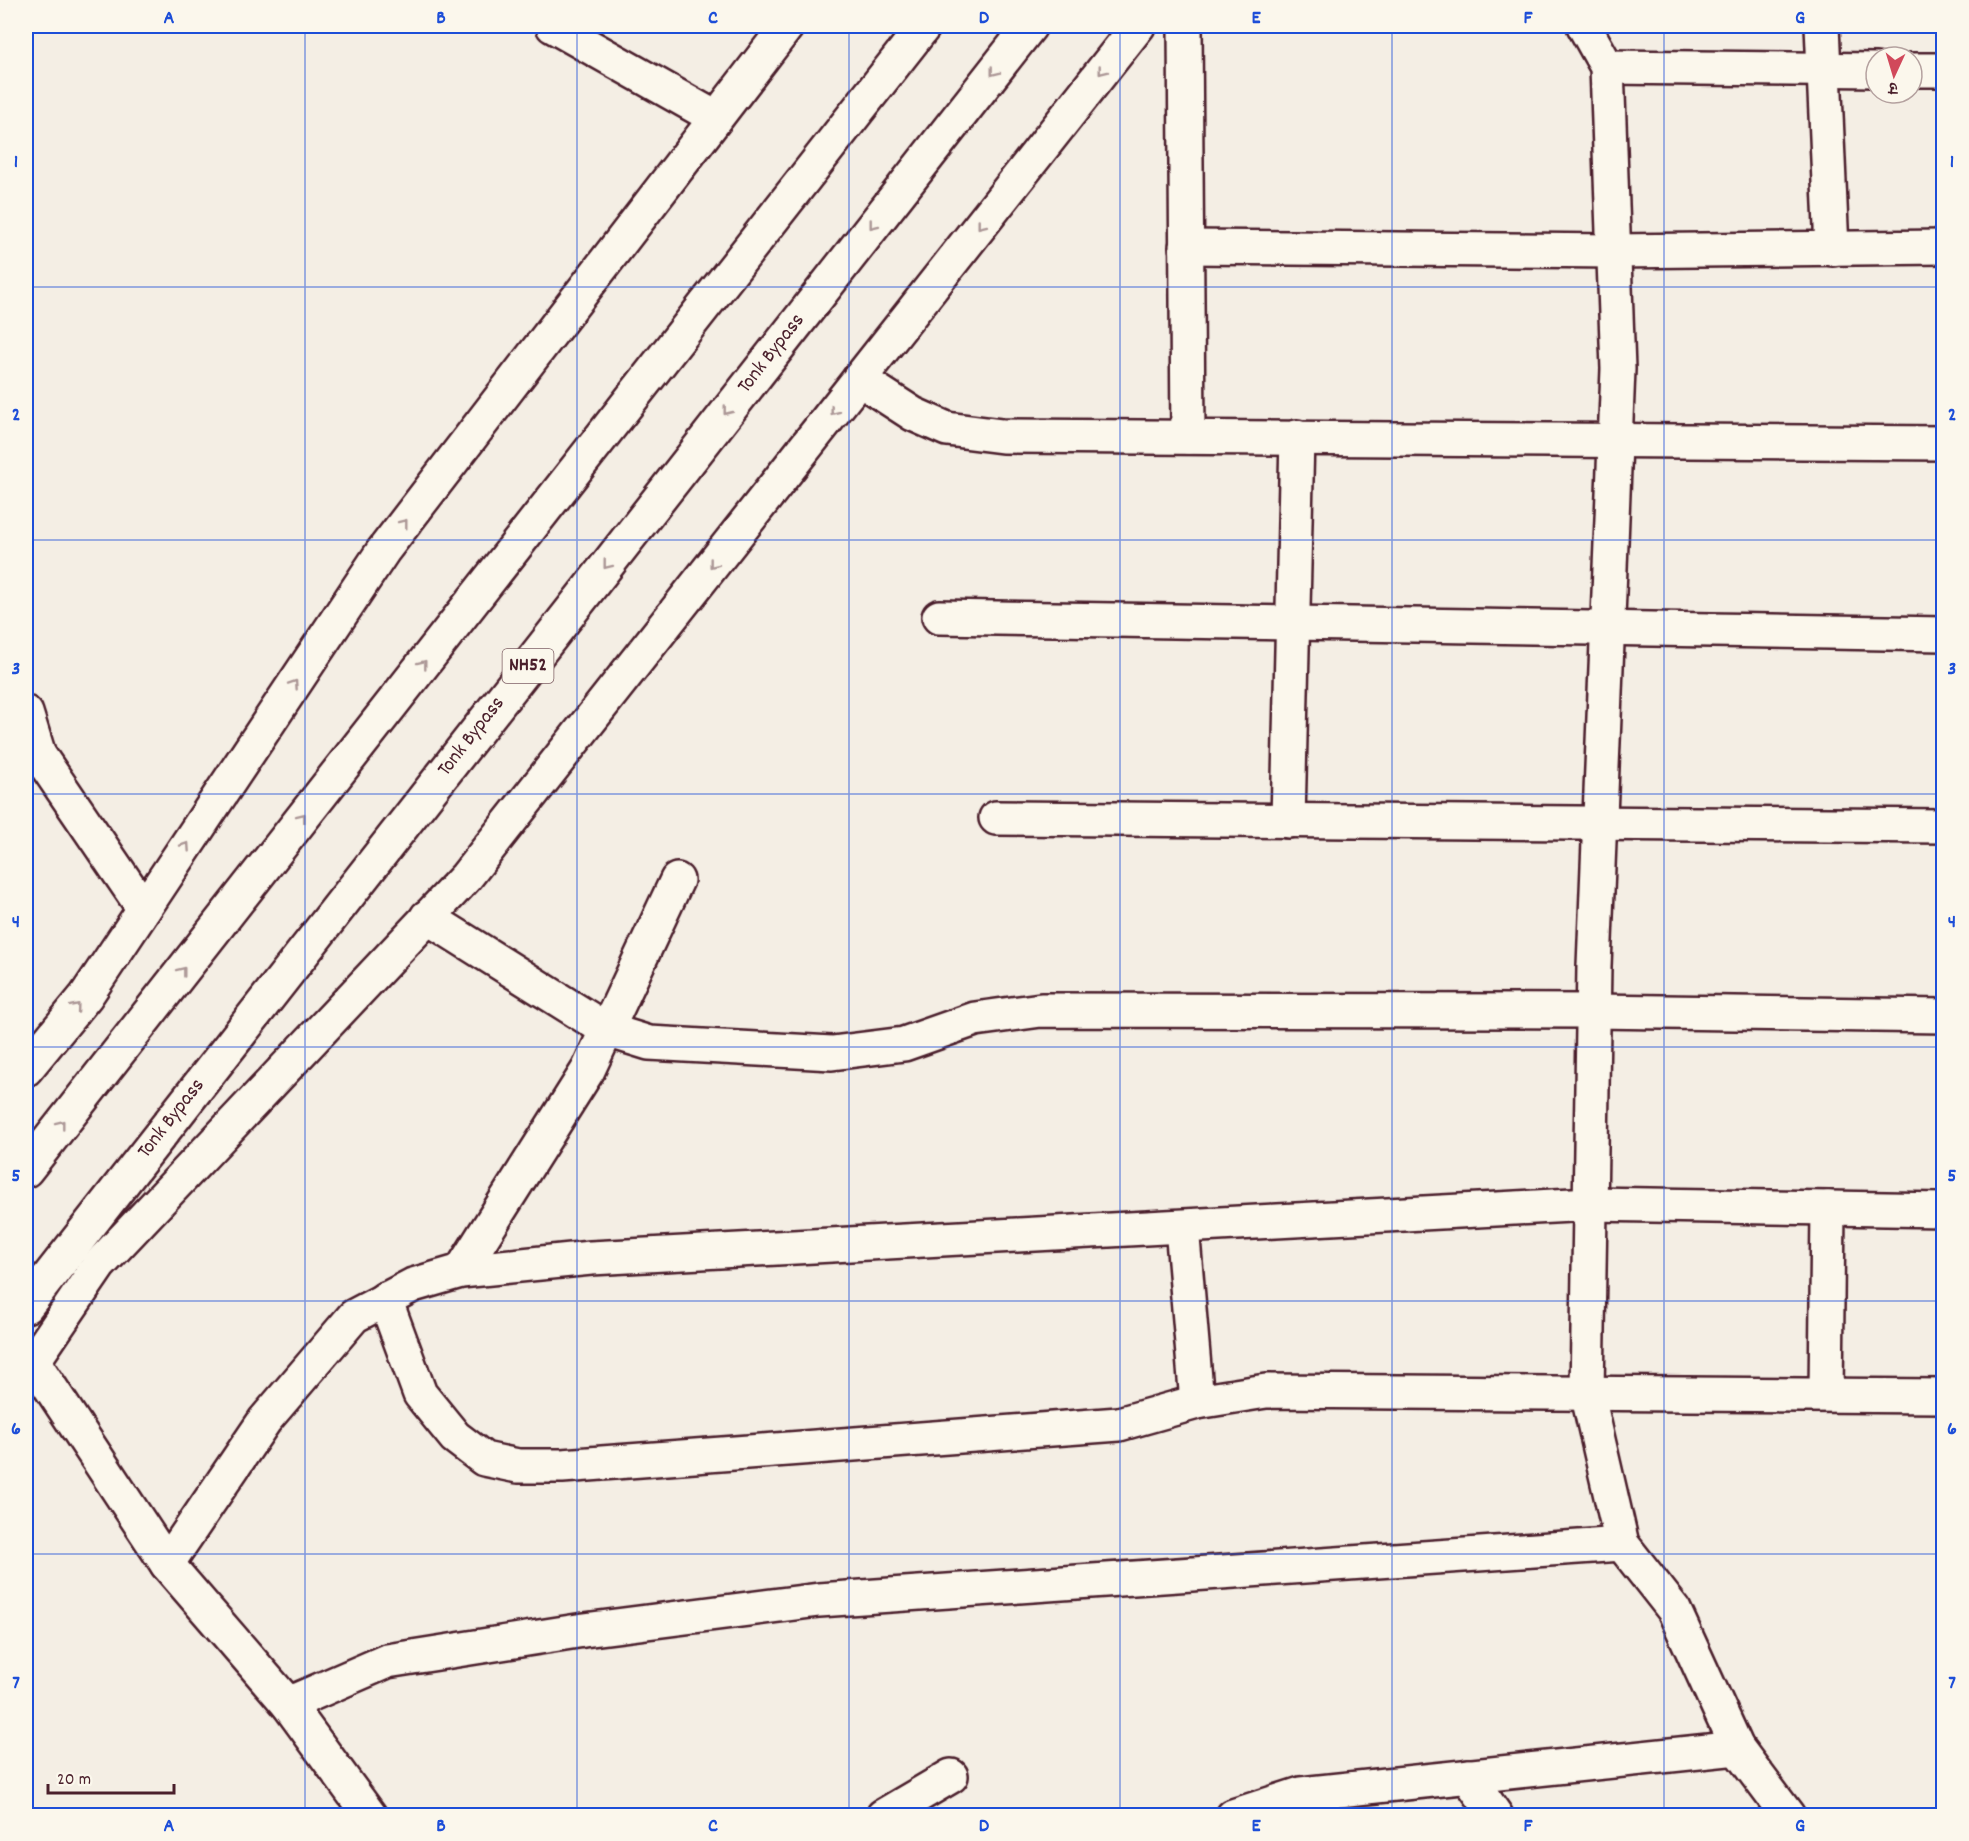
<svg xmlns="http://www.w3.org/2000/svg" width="1969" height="1841" viewBox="0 0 1969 1841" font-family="Dekko,'Playpen Sans Deva',sans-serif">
<rect width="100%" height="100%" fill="#f4eee4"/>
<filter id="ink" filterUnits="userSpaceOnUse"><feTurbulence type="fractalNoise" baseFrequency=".0167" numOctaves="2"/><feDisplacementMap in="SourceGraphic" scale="12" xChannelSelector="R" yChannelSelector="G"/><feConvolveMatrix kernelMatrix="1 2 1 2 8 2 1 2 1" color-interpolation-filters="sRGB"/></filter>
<g filter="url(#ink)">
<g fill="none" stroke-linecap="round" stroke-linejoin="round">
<defs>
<g id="minor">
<polyline points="553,26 716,118"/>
<polyline points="1185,26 1188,437"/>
<polyline points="1584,26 1607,67 1618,369 1594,966 1587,1392 1622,1544 1674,1610 1737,1748 1788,1816"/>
<polyline points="1822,26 1832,249"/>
<polyline points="1607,67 1876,70"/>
<polyline points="1912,70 1944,70"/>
<polyline points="1186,247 1614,251 1944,247"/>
<polyline points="859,379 913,414 947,429 1002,436 1944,443"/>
<polyline points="939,617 1944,634"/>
<polyline points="26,713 39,755 144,909"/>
<polyline points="996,818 1944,826"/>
<polyline points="1288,821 1297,437"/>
<polyline points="427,917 607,1030 649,1043 832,1053 904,1044 975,1019 1041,1010 1593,1011 1944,1016"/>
<polyline points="26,1069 86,996 383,551 787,26"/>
<polyline points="1182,1227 1197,1402"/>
<polyline points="461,1271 588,1070 677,880"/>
<polyline points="385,1299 420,1394 455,1437 484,1459 518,1466 562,1466 1119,1424 1197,1402 1266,1391 1944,1396"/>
<polyline points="33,1361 167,1564 288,1704 370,1816"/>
<polyline points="26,1372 99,1265 466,877 1138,26"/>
<polyline points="1826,1394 1828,1208"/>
<polyline points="167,1564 265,1420 354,1316 413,1285 461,1271 591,1258 1590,1204 1944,1210"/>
<polyline points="288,1704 387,1661 584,1630 819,1600 1622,1544"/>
<polyline points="1468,1776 1496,1816"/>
<polyline points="883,1816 951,1776"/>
<polyline points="1233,1816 1301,1794 1737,1748"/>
</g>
<g id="highway">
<polyline points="26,1170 924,26"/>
<polyline points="26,1306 1030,26"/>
</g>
</defs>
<!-- minor casing -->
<use href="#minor" stroke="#4a1f2b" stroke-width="38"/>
<!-- highway casing -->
<use href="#highway" stroke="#4a1f2b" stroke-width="38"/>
<!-- minor -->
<use href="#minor" stroke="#fbf7ec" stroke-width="33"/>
<!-- highway -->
<use href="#highway" stroke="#fbf7ec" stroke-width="33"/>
</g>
<!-- one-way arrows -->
<defs><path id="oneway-chevron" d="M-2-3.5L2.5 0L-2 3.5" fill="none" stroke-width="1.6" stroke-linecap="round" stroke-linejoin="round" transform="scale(1.5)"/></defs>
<g stroke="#ab9695">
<use href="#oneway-chevron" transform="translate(1102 71) rotate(128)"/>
<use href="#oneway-chevron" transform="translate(994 72) rotate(128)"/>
<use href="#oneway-chevron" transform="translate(873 225) rotate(128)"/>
<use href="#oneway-chevron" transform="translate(981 225) rotate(128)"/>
<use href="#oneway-chevron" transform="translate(727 411) rotate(128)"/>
<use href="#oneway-chevron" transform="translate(834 411) rotate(128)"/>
<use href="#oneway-chevron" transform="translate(404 523) rotate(-52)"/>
<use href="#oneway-chevron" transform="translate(713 564) rotate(128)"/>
<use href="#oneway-chevron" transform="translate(607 565) rotate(128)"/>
<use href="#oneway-chevron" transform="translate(423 664) rotate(-52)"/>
<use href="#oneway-chevron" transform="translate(294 684) rotate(-56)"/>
<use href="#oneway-chevron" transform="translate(302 817) rotate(-52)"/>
<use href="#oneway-chevron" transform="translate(186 846) rotate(-56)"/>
<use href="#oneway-chevron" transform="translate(182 971) rotate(-52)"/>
<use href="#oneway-chevron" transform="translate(76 1007) rotate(-50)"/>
<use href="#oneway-chevron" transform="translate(61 1124) rotate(-52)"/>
</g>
</g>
<!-- grid -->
<path fill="none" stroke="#1d4ed8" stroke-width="1.5" stroke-opacity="0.55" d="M305,26V1816M577,26V1816M849,26V1816M1120,26V1816M1392,26V1816M1664,26V1816M26,287H1944M26,540H1944M26,794H1944M26,1047H1944M26,1301H1944M26,1554H1944"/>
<g text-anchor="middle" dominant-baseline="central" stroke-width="6" stroke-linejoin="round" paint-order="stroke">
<!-- shield labels -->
<rect fill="#fbf7ec" stroke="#7f6065" stroke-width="1.5" x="502.5" y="649" width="51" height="34" rx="4.5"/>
<g font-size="20" font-weight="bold" fill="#4a1f2b">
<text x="528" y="666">NH52</text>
</g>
<!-- street labels -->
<g font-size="21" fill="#4a1f2b" stroke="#fbf7ec">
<text transform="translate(772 354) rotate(-52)">Tonk Bypass</text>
<text transform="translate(472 737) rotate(-52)">Tonk Bypass</text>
<text transform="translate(172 1119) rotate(-52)">Tonk Bypass</text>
</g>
</g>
<!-- margin -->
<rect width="1969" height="1841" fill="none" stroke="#fbf7ec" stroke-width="66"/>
<!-- north arrow -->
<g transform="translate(1894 75) rotate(184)"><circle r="28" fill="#fbf7ec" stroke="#b4a19f" stroke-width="1.5"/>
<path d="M0-4.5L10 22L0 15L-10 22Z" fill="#d1495b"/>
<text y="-9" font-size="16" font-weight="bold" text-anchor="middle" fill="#4a1f2b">उ</text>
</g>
<!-- scale -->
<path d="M48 1784v9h126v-9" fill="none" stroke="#4a1f2b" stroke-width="3"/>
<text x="57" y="1784" font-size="18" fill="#4a1f2b" stroke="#fbf7ec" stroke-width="4.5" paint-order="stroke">20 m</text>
<rect x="33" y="33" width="1903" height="1775" fill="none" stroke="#1d4ed8" stroke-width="2"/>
<g font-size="20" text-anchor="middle" font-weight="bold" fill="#1d4ed8">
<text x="169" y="23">A</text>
<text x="441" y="23">B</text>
<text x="713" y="23">C</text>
<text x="984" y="23">D</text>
<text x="1256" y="23">E</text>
<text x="1528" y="23">F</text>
<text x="1800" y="23">G</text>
<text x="16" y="167">1</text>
<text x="1952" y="167">1</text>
<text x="16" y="420">2</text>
<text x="1952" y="420">2</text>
<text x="16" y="674">3</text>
<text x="1952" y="674">3</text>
<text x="16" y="927">4</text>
<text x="1952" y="927">4</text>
<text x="16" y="1181">5</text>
<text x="1952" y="1181">5</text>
<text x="16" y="1434">6</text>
<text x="1952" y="1434">6</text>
<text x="16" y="1688">7</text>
<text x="1952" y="1688">7</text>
<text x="169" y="1831">A</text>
<text x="441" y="1831">B</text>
<text x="713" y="1831">C</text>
<text x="984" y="1831">D</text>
<text x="1256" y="1831">E</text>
<text x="1528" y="1831">F</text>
<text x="1800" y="1831">G</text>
</g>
</svg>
